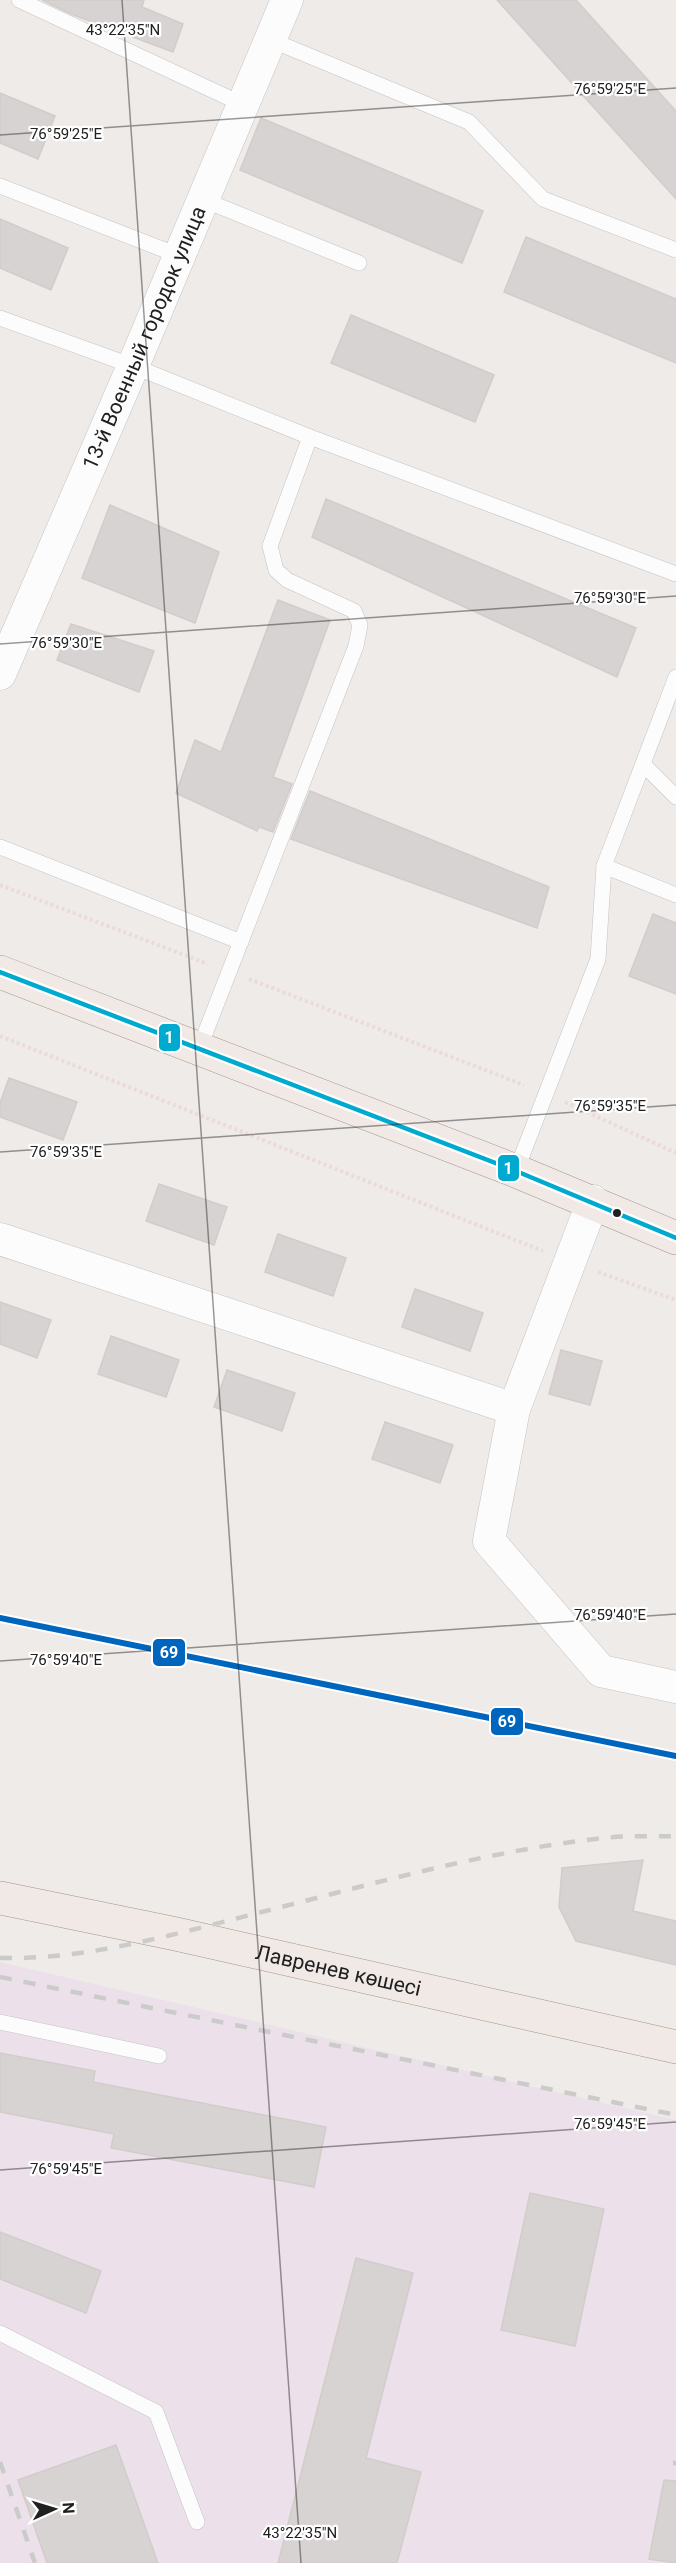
<svg xmlns="http://www.w3.org/2000/svg" width="676" height="2563" viewBox="0 0 676 2563" font-family="Roboto,sans-serif">
<rect width="100%" height="100%" fill="#eeebe9"/>
<!-- industrial -->
<polygon fill="#ece1ea" points="0,1962 676,2120 676,2563 0,2563"/>
<!-- building -->
<g fill="#d7d3d2" stroke="#d2ccca" stroke-width="1.5">
<polygon points="42,0 144,0 142,7 183,24 173,52 71,14"/>
<polygon points="497,0 576,0 676,111 676,199"/>
<polygon points="0,93 55,116 38,159 0,143"/>
<polygon points="261,118 483,211 462,263 240,170"/>
<polygon points="0,219 68,248 51,290 0,268"/>
<polygon points="526,237 676,299 676,363 504,292"/>
<polygon points="351,315 494,375 475,422 331,363"/>
<polygon points="326,499 636,628 617,677 312,537"/>
<polygon points="110,505 219,552 195,623 82,578"/>
<polygon points="278,600 330,620 273,777 292,784 273,832 259,827 257,831 176,793 195,740 221,752"/>
<polygon points="71,624 154,651 139,692 57,660"/>
<polygon points="310,791 549,887 537,928 291,839"/>
<polygon points="653,914 676,923 676,994 629,976"/>
<polygon points="9,1078 77,1102 63,1140 0,1117 0,1103"/>
<polygon points="159,1184 227,1207 214,1245 146,1221"/>
<polygon points="278,1234 346,1258 333,1296 265,1272"/>
<polygon points="415,1289 483,1313 470,1351 402,1327"/>
<polygon points="0,1302 51,1320 37,1358 0,1344"/>
<polygon points="111,1336 179,1360 166,1397 98,1374"/>
<polygon points="561,1350 602,1361 590,1405 549,1394"/>
<polygon points="227,1370 295,1393 282,1431 214,1407"/>
<polygon points="385,1422 453,1445 440,1483 372,1459"/>
<polygon points="643,1860 633,1911 676,1921 676,1965 576,1941 559,1907 562,1868"/>
<polygon points="0,2053 95,2071 93,2082 326,2127 314,2187 111,2148 114,2134 0,2112"/>
<polygon points="530,2193 604,2209 575,2346 501,2330"/>
<polygon points="0,2232 101,2271 86,2313 0,2279"/>
<polygon points="356,2258 413,2273 366,2458 421,2472 397,2563 278,2563"/>
<polygon points="116,2445 158,2563 47,2563 18,2480"/>
<polygon points="664,2480 676,2481 676,2563 649,2559"/>
</g>
<g fill="none" stroke-linecap="round" stroke-linejoin="round">
<defs>
<g id="lane">
<polyline points="19,0 244,105"/>
<polyline points="271,40 469,122 543,199 676,250"/>
<polyline points="0,186 180,256"/>
<polyline points="204,200 359,263"/>
<polyline points="0,318 133,366 310,437 676,574"/>
<polyline points="643,764 676,797"/>
<polyline points="0,847 241,942"/>
<polyline points="604,866 676,895"/>
<polyline points="199,1049 356,646 360,625 354,611 287,580 276,570 270,546 310,437"/>
<polyline points="516,1171 598,959 604,866 676,677"/>
<polyline points="0,2022 159,2056"/>
<polyline points="0,2333 156,2412 197,2522"/>
</g>
<g id="street">
<path id="s1" d="M0,674L133,366L287,0"/>
<polyline points="0,1239 514,1409 593,1201"/>
<polyline points="514,1409 489,1541 601,1671 676,1687"/>
</g>
<g id="primary">
<polyline points="0,972 516,1171 676,1238"/>
<path id="s2" d="M0,1898L176,1934L676,2047"/>
</g>
</defs>
<!-- lane casing -->
<use href="#lane" stroke="#c5c4c3" stroke-width="16"/>
<!-- street casing -->
<use href="#street" stroke="#c5c4c3" stroke-width="33"/>
<!-- primary casing -->
<use href="#primary" stroke="#a59485" stroke-width="34"/>
<!-- path -->
<g stroke="#ecd9db" stroke-width="4" stroke-dasharray="3 3" stroke-linecap="butt">
<polyline points="0,885 208,964"/>
<polyline points="249,979 524,1085"/>
<polyline points="0,1036 543,1251"/>
<polyline points="565,1102 676,1153"/>
<polyline points="598,1272 676,1300"/>
</g>
<!-- lane -->
<use href="#lane" stroke="#fcfcfc" stroke-width="15"/>
<!-- street -->
<use href="#street" stroke="#fcfcfc" stroke-width="32"/>
<!-- primary -->
<use href="#primary" stroke="#f1e9e6" stroke-width="33"/>
<!-- rail -->
<g stroke="#cbcbca" stroke-width="4.5" stroke-dasharray="12 12" stroke-linecap="butt">
<path d="M0,1958C86,1960 171,1935 254,1914C369,1885 485,1851 603,1838C627,1835 652,1837 676,1836"/>
<polyline points="0,1977 676,2115"/>
<polyline points="0,2462 35,2563"/>
<polyline points="673,2463 676,2463"/>
</g>
<defs>
<polyline id="bus-1" points="0,972 516,1171 676,1238"/>
</defs>
<!-- bus-1 casing -->
<use href="#bus-1" stroke="#fff" stroke-width="9"/>
<!-- bus-1 -->
<use href="#bus-1" stroke="#00a9ce" stroke-width="4.5"/>
<defs>
<polyline id="rail-1" points="0,1618 676,1756"/>
</defs>
<!-- rail-1 casing -->
<use href="#rail-1" stroke="#fff" stroke-width="10"/>
<!-- rail-1 -->
<use href="#rail-1" stroke="#0065bd" stroke-width="6"/>
</g>
<!-- ticks -->
<path fill="none" stroke="#202020" stroke-width="1.5" stroke-opacity="0.45" d="M122,0L301,2563M0,135L676,88M0,644L676,596M0,1152L676,1105M0,1661L676,1614M0,2170L676,2122"/>
<!-- markers -->
<circle fill="#202020" stroke="#fff" stroke-width="2" cx="617" cy="1213" r="5"/>
<g text-anchor="middle" dominant-baseline="central" stroke-width="4.5" stroke-linejoin="round" paint-order="stroke">
<!-- street labels -->
<g font-size="21" fill="#202020" stroke="#fff">
<text stroke="none"><textPath href="#s1" startOffset="366">13-й Военный городок улица</textPath></text>
<text stroke="none"><textPath href="#s2" startOffset="346">Лавренев көшесі</textPath></text>
</g>
</g>
<g font-size="15" text-anchor="middle" fill="#202020" stroke="#fff" stroke-width="4.5" stroke-linejoin="round" paint-order="stroke">
<text x="123" y="35">43°22'35"N</text>
<text x="610" y="94">76°59'25"E</text>
<text x="66" y="139">76°59'25"E</text>
<text x="610" y="603">76°59'30"E</text>
<text x="66" y="648">76°59'30"E</text>
<text x="610" y="1111">76°59'35"E</text>
<text x="66" y="1157">76°59'35"E</text>
<text x="610" y="1620">76°59'40"E</text>
<text x="66" y="1665">76°59'40"E</text>
<text x="610" y="2129">76°59'45"E</text>
<text x="66" y="2174">76°59'45"E</text>
<text x="300" y="2538">43°22'35"N</text>
</g>
<g stroke="#fff" stroke-width="2">
<rect x="158" y="1023" width="23" height="29" rx="6" fill="#00a9ce"/>
<rect x="497" y="1154" width="23" height="28" rx="6" fill="#00a9ce"/>
<rect x="152" y="1638" width="34" height="29" rx="6" fill="#0065bd"/>
<rect x="490" y="1707" width="34" height="29" rx="6" fill="#0065bd"/>
</g>
<g font-size="16" text-anchor="middle" font-weight="bold" fill="#fff">
<text x="169" y="1043">1</text>
<text x="508" y="1174">1</text>
<text x="169" y="1658">69</text>
<text x="507" y="1727">69</text>
</g>
<!-- north arrow -->
<g transform="translate(54 2509) rotate(86)" stroke="#ffffff" stroke-width="4.5" paint-order="stroke">
<path d="M0-4.5L10 22L0 15L-10 22Z" fill="#202020"/>
<text y="-9" font-size="16" font-weight="bold" text-anchor="middle" fill="#202020">N</text>
</g>
</svg>
